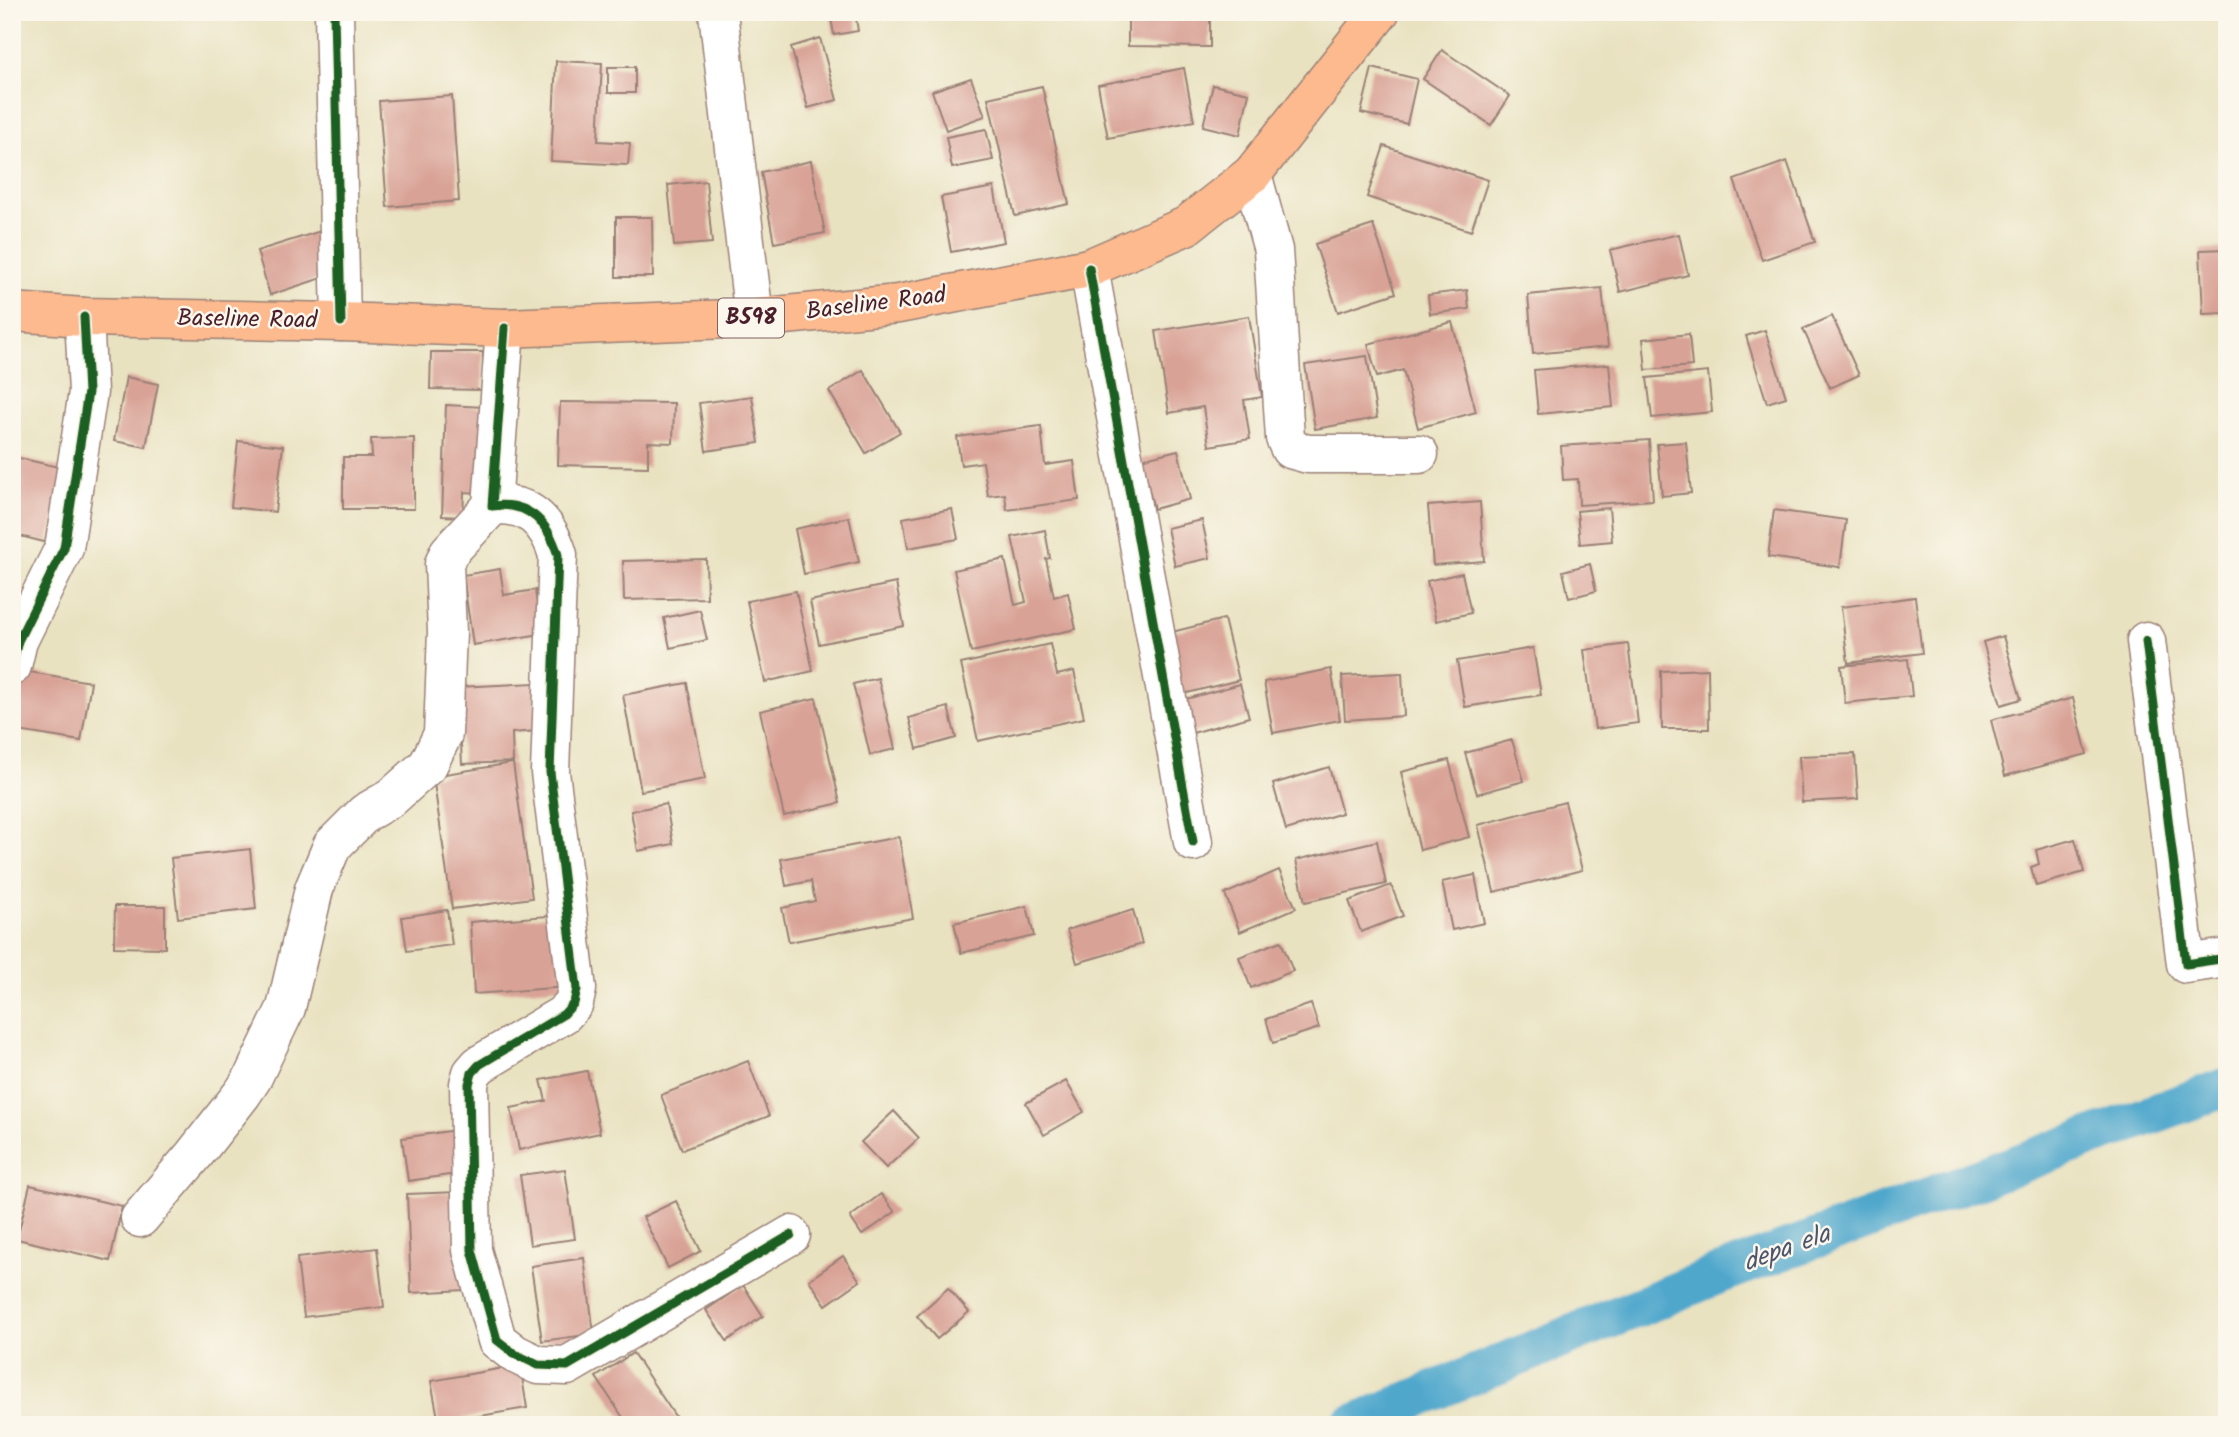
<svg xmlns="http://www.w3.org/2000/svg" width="2239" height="1437" viewBox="0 0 2239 1437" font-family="Kalam,sans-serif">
<rect width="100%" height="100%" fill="#fbf7ec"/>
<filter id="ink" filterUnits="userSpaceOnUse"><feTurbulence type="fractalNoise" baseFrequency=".0143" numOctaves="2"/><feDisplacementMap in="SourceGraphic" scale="14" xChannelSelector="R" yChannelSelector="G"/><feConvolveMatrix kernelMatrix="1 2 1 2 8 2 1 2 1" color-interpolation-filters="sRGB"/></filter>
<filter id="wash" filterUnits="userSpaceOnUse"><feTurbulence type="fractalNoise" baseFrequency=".00686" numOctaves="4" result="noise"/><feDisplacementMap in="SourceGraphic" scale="28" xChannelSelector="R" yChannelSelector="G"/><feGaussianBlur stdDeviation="1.57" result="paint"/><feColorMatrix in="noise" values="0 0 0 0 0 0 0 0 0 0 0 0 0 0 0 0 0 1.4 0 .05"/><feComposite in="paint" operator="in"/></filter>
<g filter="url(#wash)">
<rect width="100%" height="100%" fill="#e9e2c1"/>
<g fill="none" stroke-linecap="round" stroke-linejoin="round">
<!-- canal -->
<polyline stroke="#4fa7cc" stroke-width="40" points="1351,1425 1717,1275 2227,1087"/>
</g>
<g id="blocks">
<!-- building -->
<g fill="#d9a296">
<polygon points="830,12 855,12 858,31 834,35"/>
<polygon points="1128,12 1210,12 1210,47 1128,46"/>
<polygon points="820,38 837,100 808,108 791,47"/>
<polygon points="1442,50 1510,96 1491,125 1423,79"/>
<polygon points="556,61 602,63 598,141 630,143 628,165 551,161"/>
<rect x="608" y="67" width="27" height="26"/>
<polygon points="1184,68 1194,121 1108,138 1098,85"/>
<polygon points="1372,68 1417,79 1407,124 1361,113"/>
<polygon points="971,78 985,116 946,130 932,91"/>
<polygon points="1213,85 1249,93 1240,135 1203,126"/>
<polygon points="1042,86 1069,204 1015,216 988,98"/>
<polygon points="452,96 459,201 387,207 379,101"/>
<polygon points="986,129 993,160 952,168 946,137"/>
<polygon points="1384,146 1488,180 1471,231 1367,197"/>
<polygon points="811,161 825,233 774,243 761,172"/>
<polygon points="1787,161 1815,242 1762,260 1734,180"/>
<polygon points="706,181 712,243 674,246 668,185"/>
<polygon points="994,187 1004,242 951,252 941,197"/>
<polygon points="616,217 652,217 653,277 616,277"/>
<polygon points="1373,225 1396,293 1338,312 1315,244"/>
<polygon points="324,230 337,273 270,295 257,251"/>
<polygon points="1679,234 1688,275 1620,292 1610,250"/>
<polygon points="2227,249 2227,313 2203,314 2200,250"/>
<polygon points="1602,288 1608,347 1533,354 1528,295"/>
<polygon points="1467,290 1469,309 1430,314 1428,295"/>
<polygon points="1249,316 1262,397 1244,400 1250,439 1209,446 1203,407 1169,413 1156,331"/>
<polygon points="1832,316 1859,375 1830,388 1803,329"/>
<polygon points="1452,322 1476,412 1418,428 1403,370 1377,377 1368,344"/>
<polygon points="1765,330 1786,397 1767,403 1746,336"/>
<polygon points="1689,334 1692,366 1646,370 1643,339"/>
<polygon points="431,352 483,352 483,390 430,389"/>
<polygon points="1367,356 1377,418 1315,429 1305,365"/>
<polygon points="1609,364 1613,407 1538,414 1534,370"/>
<polygon points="863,370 900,432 866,453 829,391"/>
<polygon points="1708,372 1712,412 1652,418 1647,378"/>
<polygon points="126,377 158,384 146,447 114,441"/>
<polygon points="752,396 759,443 706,451 699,403"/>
<polygon points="560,402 674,403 673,443 648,442 648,467 558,465"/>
<polygon points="446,405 484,407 480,493 464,492 463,517 442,516"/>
<polygon points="1041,426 1045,465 1074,461 1079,500 1007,510 1005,494 988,496 983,462 961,465 957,437"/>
<polygon points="414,438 414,509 343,509 343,457 372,457 371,439"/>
<polygon points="1649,440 1653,500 1579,505 1578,479 1563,480 1561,446"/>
<polygon points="238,441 283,446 275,512 231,507"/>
<polygon points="1686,442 1691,493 1662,496 1657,444"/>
<polygon points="1178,450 1190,499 1154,509 1141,459"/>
<polygon points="15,457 67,469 48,543 12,534 12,467"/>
<polygon points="1480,502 1484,561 1433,565 1428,506"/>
<polygon points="1609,508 1612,541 1580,544 1577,511"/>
<polygon points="952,509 958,539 908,548 903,518"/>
<polygon points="1774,510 1846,520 1840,567 1768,557"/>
<polygon points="849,517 859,562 804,574 795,529"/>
<polygon points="1202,520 1210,558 1175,566 1167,528"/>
<polygon points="1045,530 1050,558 1046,559 1054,597 1068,593 1076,629 971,652 954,570 1005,559 1015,605 1026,602 1012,537"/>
<polygon points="706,559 707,598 624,600 623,561"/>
<polygon points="1590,564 1596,591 1569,598 1563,571"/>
<polygon points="500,569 504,595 535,590 541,634 473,645 463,575"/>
<polygon points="1462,573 1471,613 1436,621 1427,581"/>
<polygon points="896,583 904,626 819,644 810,601"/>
<polygon points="796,591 813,671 765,682 747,601"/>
<polygon points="1915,597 1922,653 1848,663 1841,607"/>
<polygon points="700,610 707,640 670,648 664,618"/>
<polygon points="1224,619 1239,680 1179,695 1164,634"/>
<polygon points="2003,636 2021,699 2001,705 1983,642"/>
<polygon points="1050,644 1057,675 1074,671 1084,718 978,741 961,664"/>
<polygon points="1628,644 1638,723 1595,729 1584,650"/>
<polygon points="1533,648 1541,695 1465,707 1457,661"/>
<polygon points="1908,659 1912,696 1845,703 1841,666"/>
<polygon points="1331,669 1340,720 1273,733 1264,682"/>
<polygon points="1708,669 1709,729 1662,729 1661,671"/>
<polygon points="17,670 91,682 81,741 12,730 12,695"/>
<polygon points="1402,673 1404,716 1345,720 1342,676"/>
<polygon points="878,678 895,749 870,755 853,684"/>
<polygon points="535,683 537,731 512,733 513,762 462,764 458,687"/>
<polygon points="687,683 705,779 641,791 623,695"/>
<polygon points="1240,684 1249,717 1189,734 1179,701"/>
<polygon points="816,698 840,803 784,816 760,711"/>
<polygon points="2073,698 2087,754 2005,776 1991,720"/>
<polygon points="948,707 956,738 917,749 909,718"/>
<polygon points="1512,740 1524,781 1477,794 1465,753"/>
<polygon points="1855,754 1858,799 1802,802 1799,756"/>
<polygon points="1449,760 1469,837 1420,850 1401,772"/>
<polygon points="513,763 532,898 452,909 433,776"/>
<polygon points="1329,767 1342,813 1286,830 1273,784"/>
<polygon points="1565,802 1582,870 1494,892 1478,825"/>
<polygon points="666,804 673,844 638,851 631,811"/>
<polygon points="899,837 913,918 789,942 782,908 815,901 811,881 786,886 781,859"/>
<polygon points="2075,839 2084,872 2036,886 2031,867 2039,864 2036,850"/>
<polygon points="1377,841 1386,884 1305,902 1296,860"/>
<polygon points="250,849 256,909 178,918 171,858"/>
<polygon points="1279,870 1296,908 1240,932 1225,894"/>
<polygon points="1475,875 1484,923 1452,930 1442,882"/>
<polygon points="1391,885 1403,916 1361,932 1349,901"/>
<polygon points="115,906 165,906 165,948 114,947"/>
<polygon points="1027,906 1034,936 961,953 954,923"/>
<polygon points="447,910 452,945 407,951 402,917"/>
<polygon points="1133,910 1142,944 1077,963 1067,930"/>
<polygon points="561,915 566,987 474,994 470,922"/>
<polygon points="1281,941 1293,971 1251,988 1239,957"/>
<polygon points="1311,1004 1319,1028 1273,1043 1266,1019"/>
<polygon points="748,1061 769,1116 682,1150 661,1095"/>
<polygon points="587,1071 600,1133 519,1150 511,1108 546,1101 541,1080"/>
<polygon points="1066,1081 1084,1112 1044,1135 1026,1103"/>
<polygon points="894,1111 919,1138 886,1168 861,1142"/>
<polygon points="456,1130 463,1173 408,1181 402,1138"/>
<polygon points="565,1169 575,1239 530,1245 520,1175"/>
<polygon points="30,1185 122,1206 110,1261 17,1239"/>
<polygon points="459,1192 464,1290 411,1293 407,1194"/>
<polygon points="881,1194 895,1212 862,1235 850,1217"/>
<polygon points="676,1201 701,1251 668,1268 643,1217"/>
<polygon points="377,1248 384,1307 304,1317 297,1258"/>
<polygon points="843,1256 860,1281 826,1305 809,1280"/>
<polygon points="584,1258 594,1334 542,1341 531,1266"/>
<polygon points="743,1285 763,1316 727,1341 706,1310"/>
<polygon points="948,1288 969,1312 937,1339 917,1316"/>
<polygon points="633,1353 681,1425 628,1425 596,1377"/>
<polygon points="520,1365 527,1408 439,1423 431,1381"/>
</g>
</g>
</g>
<g filter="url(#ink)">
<use href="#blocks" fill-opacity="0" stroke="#9a8076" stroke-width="2"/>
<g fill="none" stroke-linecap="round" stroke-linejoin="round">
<defs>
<g id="street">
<polyline points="334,12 341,322"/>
<polyline points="718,12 754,318"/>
<polyline points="1252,174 1273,250 1285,438 1290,449 1308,454 1419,454"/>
<polyline points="1089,268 1193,842"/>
<path d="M505,328L492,506C528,501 548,522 558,555L550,772L577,989L574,1003L564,1014L479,1065L472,1073L469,1084L472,1250L497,1340L515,1354L538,1365L567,1366L791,1235"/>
<polyline points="2146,641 2186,964 2227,958"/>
<polyline points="12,666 18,641 64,548 88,392 84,317"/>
<polyline points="140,1218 194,1155 242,1094 252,1079 286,1008 314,889 332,846 365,813 391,798 428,765 443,734 447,632 444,564 449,552 492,506"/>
</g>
<polyline id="primary" points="12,312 84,317 341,322 505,328 754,318 898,304 1089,268 1186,226 1252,174 1380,12"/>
</defs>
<!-- street casing -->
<use href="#street" stroke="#9a8076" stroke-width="41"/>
<!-- primary casing -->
<use href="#primary" stroke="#9a8076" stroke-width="41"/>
<!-- street -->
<use href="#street" stroke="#fff" stroke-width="38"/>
<!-- primary -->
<use href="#primary" stroke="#fcba8e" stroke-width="38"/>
<defs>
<g id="cycleway">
<polyline points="334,12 341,322"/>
<polyline points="1089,268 1193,842"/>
<path d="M505,328L492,506C528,501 548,522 558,555L550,772L577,989L574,1003L564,1014L479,1065L472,1073L469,1084L472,1250L497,1340L515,1354L538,1365L567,1366L791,1235"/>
<polyline points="2146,641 2186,964 2227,958"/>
<polyline points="12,666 18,641 64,548 88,392 84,317"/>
</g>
</defs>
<!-- cycleway casing -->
<use href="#cycleway" stroke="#fbf7ec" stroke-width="13"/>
<!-- cycleway -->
<use href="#cycleway" stroke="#1b5e20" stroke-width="9"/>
</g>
</g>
<g text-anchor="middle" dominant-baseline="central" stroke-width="5" stroke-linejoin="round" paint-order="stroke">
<!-- shield labels -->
<rect fill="#fbf7ec" stroke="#7f6065" stroke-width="2" x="718" y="298.5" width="66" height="39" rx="5"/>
<g font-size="23" font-weight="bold" fill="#4a1f2b">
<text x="751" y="318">B598</text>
</g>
<!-- street labels -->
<g font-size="24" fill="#4a1f2b" stroke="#fbf7ec">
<text transform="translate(876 304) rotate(-7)">Baseline Road</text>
<text transform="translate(247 320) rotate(1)">Baseline Road</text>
</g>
<!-- water labels -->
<g font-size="26" font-style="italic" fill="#4c556b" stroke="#fbf7ec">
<text transform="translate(1787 1249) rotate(-20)">depa ela</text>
</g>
</g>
<!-- margin -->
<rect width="2239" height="1437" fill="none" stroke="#fbf7ec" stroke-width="42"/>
</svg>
